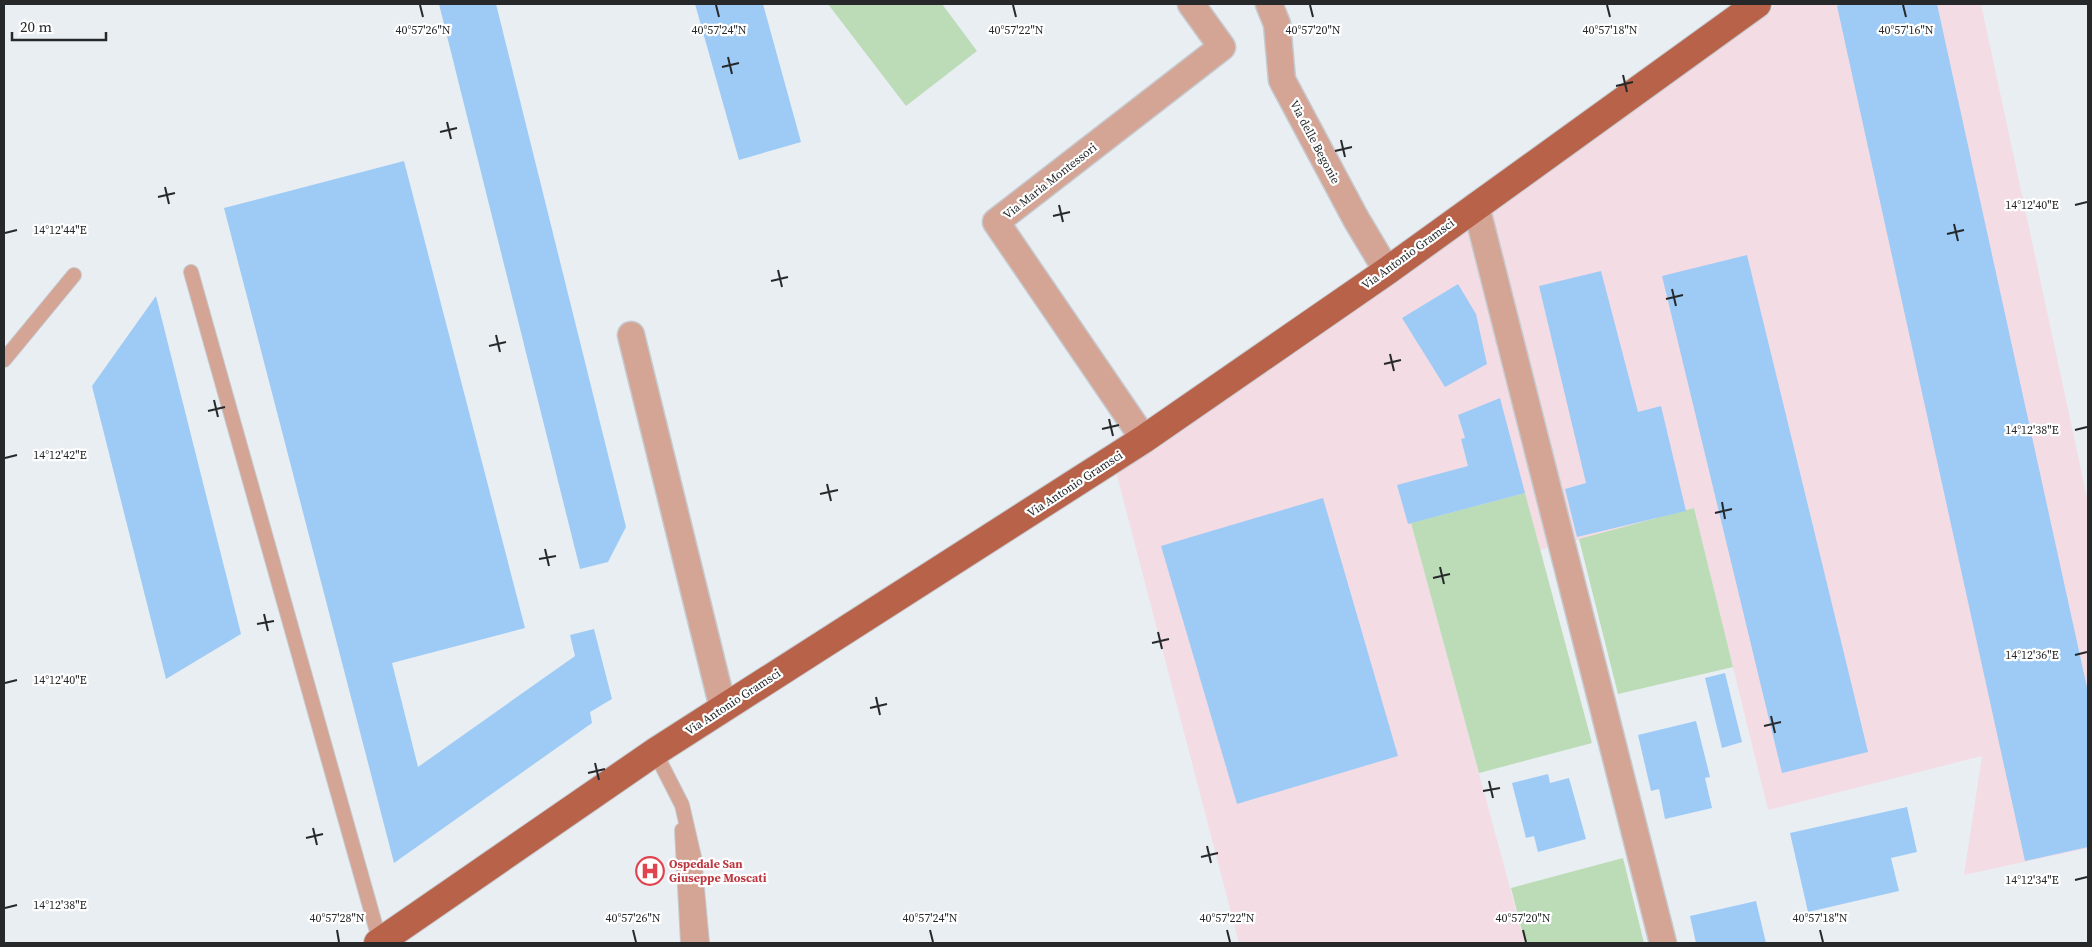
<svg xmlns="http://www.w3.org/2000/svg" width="2092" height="947" viewBox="0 0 2092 947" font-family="'Source Serif 4',serif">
<rect width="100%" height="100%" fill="#e9eef3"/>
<!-- industrial -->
<polygon fill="#f4dce5" points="1777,4 1981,4 2088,502 2088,848 1964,875 1982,756 1768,810 1694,508 1540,550 1525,493 1411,523 1525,943 1239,943 1116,472 1479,219"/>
<!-- green -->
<g fill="#bbdcb7">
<polygon points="828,4 942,4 977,51 906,106"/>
<polygon points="1525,493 1592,743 1479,773 1411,523"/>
<polygon points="1694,508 1733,667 1618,694 1579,539"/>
<polygon points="1623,858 1644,943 1525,943 1511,888"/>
</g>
<!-- building -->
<g fill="#9ecbf6">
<polygon points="439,4 496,4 626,527 608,562 580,569"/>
<polygon points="695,4 763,4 801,142 739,160"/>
<polygon points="1841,4 1937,4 2088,692 2088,847 2025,861 1837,6"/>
<polygon points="404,161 525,628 392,663 418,767 575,656 570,635 594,629 612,699 590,712 592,723 394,863 224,208"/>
<polygon points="1747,255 1868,752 1782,773 1662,276"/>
<polygon points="1601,271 1638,412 1661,406 1686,511 1577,537 1565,489 1586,483 1539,286"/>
<polygon points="1458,284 1476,314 1487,364 1445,387 1402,318"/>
<polygon points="156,296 241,634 166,679 92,386"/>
<polygon points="1500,398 1525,493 1408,524 1397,485 1468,466 1461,439 1465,438 1458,415"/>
<polygon points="1323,498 1398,756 1237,804 1161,546"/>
<polygon points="1725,673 1742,742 1722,748 1705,678"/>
<polygon points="1696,721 1710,777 1705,778 1712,808 1665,819 1659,789 1651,791 1638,735"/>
<polygon points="1548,774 1550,783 1569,778 1586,839 1538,852 1534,836 1526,838 1512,783"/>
<polygon points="1907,807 1917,852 1891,858 1899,891 1808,912 1790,833"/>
<polygon points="1756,901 1766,943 1696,943 1690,916"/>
</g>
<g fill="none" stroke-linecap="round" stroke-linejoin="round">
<defs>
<g id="lane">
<polyline points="191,272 380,942"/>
<polyline points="4,360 74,275"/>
<polyline points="655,752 682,805 694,857 702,943"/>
<polyline points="682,830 688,943"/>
</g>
<g id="street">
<polyline points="1269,4 1277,24 1282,80 1356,219 1387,271"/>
<polyline points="1476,206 1663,943"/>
<polyline points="631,335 723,708"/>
<polyline points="1144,439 996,222 1222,47 1191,4"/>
</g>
<polyline id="primary" points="378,943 655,752 1144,439 1387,271 1757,4"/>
</defs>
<!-- lane casing -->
<use href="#lane" stroke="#c6cacf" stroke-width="16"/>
<!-- street casing -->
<use href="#street" stroke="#c6cacf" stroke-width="29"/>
<!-- primary casing -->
<use href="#primary" stroke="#c6cacf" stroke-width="30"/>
<!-- lane -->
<use href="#lane" stroke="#d4a495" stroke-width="14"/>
<!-- street -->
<use href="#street" stroke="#d4a495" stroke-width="26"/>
<!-- primary -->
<use href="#primary" stroke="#b8624a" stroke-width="28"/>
</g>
<!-- ticks -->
<path fill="none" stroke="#26282a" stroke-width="2" d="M420,5L423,17M716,5L719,17M1013,5L1016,17M1310,5L1313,17M1607,5L1610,17M1903,5L1906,17M728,57L732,74M722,67L739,63M1623,75L1627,92M1616,86L1633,82M447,122L451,139M440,132L457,128M1341,140L1345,157M1335,151L1352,147M165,187L169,204M158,197L175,193M1059,205L1063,222M2075,205L2087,202M1053,216L1070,212M1954,224L1958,241M5,233L17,230M1947,234L1964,230M778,270L782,287M771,281L788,277M1672,289L1676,306M1666,299L1683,295M496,335L500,352M489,346L506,342M1390,354L1394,371M1384,364L1401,360M214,400L218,417M208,411L225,407M1109,419L1113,436M1102,429L1119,425M2075,430L2087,427M5,458L17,455M827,484L831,501M820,494L838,490M1722,502L1725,519M1715,513L1732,509M545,549L549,566M539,559L556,556M1440,567L1444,584M1433,578L1450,574M264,614L268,631M257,624L274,621M1158,632L1162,649M1152,643L1169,639M2075,655L2087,652M5,683L17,680M876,697L880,715M870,708L887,704M1771,716L1775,733M1764,726L1781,722M595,763L599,780M588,773L605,769M1489,781L1493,798M1483,791L1500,788M313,828L317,845M306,838L323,834M1207,846L1211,863M1201,857L1218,853M2075,880L2087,877M5,908L17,905M337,930L339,942M633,930L636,942M930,930L933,942M1227,930L1230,942M1523,930L1526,942M1820,930L1823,942"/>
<!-- icons -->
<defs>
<symbol id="hospital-ring" viewBox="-11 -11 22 22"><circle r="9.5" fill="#fff" stroke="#e0444e" stroke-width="1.5"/><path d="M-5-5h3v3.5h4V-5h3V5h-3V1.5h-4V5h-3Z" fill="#e0444e"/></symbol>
</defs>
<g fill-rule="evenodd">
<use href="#hospital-ring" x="634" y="855" width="32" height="32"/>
</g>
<g text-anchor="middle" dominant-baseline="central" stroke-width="4.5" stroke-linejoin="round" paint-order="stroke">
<!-- street labels -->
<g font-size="12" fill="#26282a" stroke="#fff">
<text transform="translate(1315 142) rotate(62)">Via delle Begonie</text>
<text transform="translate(1050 181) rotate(-38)">Via Maria Montessori</text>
<text transform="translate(1408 254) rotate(-36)">Via Antonio Gramsci</text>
<text transform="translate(1075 484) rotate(-33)">Via Antonio Gramsci</text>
<text transform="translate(733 702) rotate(-33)">Via Antonio Gramsci</text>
</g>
<!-- health labels -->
<g font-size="12" font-weight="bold" fill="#be3a42" stroke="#fff" text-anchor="start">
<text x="669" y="864">Ospedale San<tspan x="669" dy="14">Giuseppe Moscati</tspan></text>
</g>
</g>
<g font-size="12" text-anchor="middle" fill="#26282a" stroke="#fff" stroke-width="4.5" stroke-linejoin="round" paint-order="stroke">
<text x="423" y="34">40°57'26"N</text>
<text x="719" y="34">40°57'24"N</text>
<text x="1016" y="34">40°57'22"N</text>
<text x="1313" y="34">40°57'20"N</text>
<text x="1610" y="34">40°57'18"N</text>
<text x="1906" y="34">40°57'16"N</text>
<text x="2032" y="209">14°12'40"E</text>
<text x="60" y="234">14°12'44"E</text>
<text x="2032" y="434">14°12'38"E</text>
<text x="60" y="459">14°12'42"E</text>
<text x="2032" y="659">14°12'36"E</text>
<text x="60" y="684">14°12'40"E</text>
<text x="2032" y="884">14°12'34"E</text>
<text x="60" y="909">14°12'38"E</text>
<text x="337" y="922">40°57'28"N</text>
<text x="633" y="922">40°57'26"N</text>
<text x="930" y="922">40°57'24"N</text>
<text x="1227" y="922">40°57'22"N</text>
<text x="1523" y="922">40°57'20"N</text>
<text x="1820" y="922">40°57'18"N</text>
</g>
<!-- border -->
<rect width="2092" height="947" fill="none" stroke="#26282a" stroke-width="10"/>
<!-- scale -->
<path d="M12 32v8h94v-8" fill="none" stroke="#26282a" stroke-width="2.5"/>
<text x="20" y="32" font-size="15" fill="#26282a" stroke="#ffffff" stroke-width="4" paint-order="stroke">20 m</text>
</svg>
